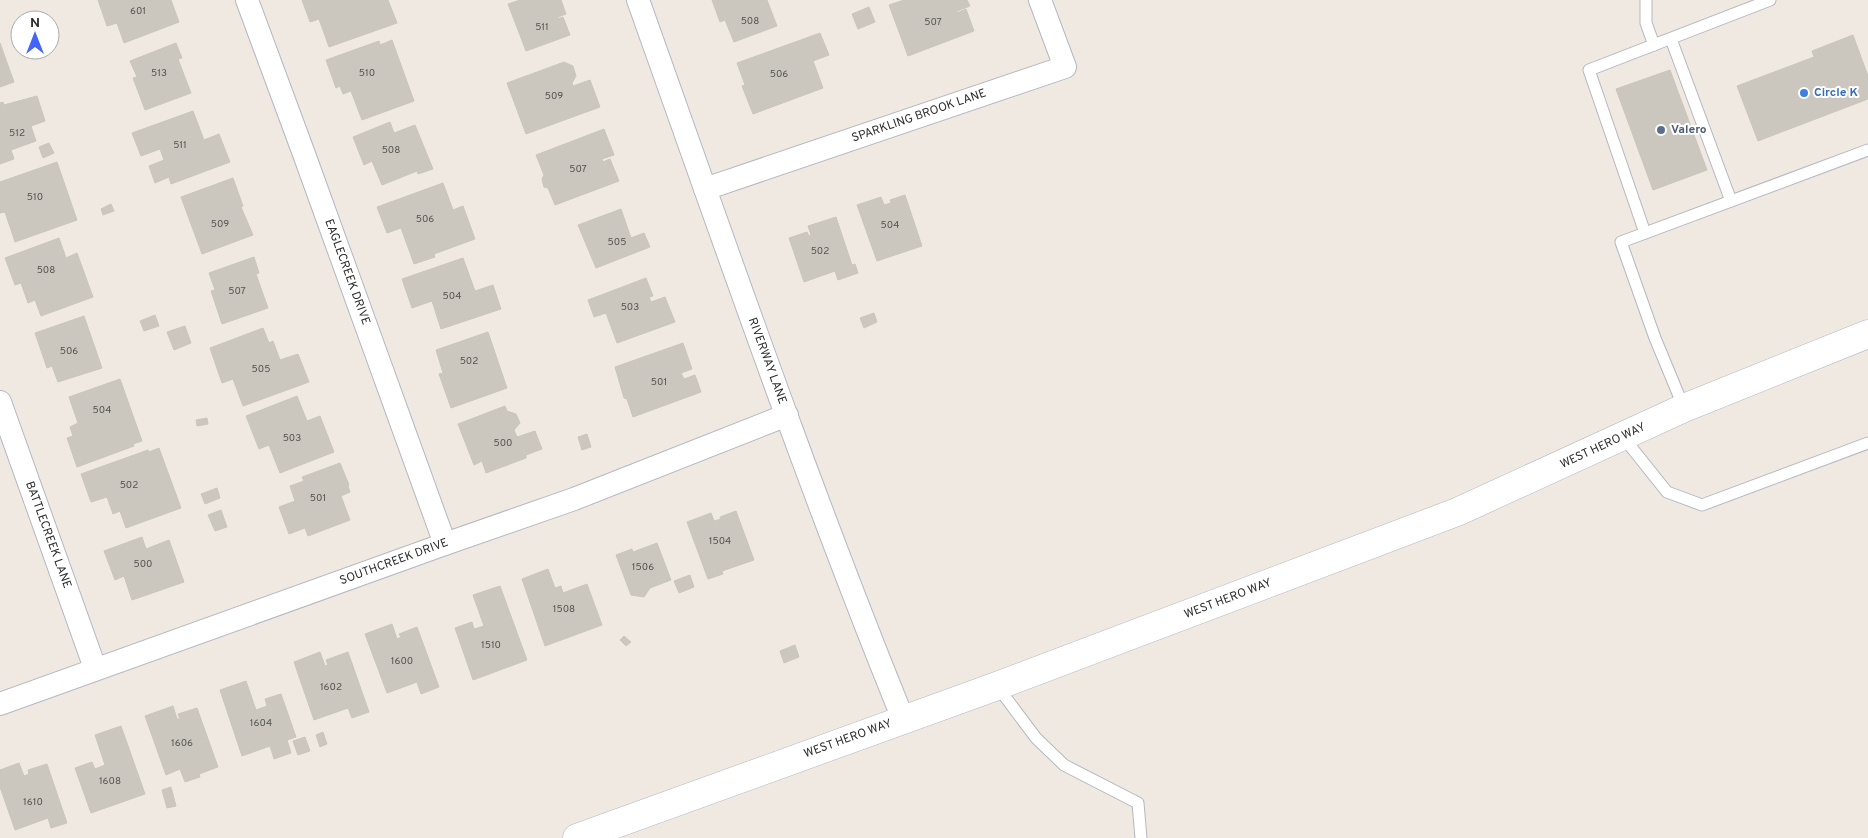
<svg xmlns="http://www.w3.org/2000/svg" width="1868" height="838" viewBox="0 0 1868 838" font-family="Overpass,sans-serif">
<rect width="100%" height="100%" fill="#efe9e1"/>
<!-- building -->
<g fill="#cbc7bf" stroke="#cbc5ba">
<polygon points="98,0 171,0 179,22 124,43 117,23 107,26"/>
<polygon points="302,0 388,0 397,23 329,47 319,19 310,22"/>
<polygon points="520,0 561,0 566,14 558,17 558,19 563,17 570,35 526,51 508,4"/>
<polygon points="712,0 767,0 777,26 734,42 725,20 720,22"/>
<polygon points="904,0 967,0 970,6 957,11 957,13 966,9 974,31 908,56 889,5"/>
<polygon points="869,7 875,22 858,29 852,14"/>
<polygon points="820,33 829,55 813,61 823,88 753,114 742,86 745,85 737,63"/>
<polygon points="1853,35 1868,76 1868,99 1758,141 1737,86 1814,57 1812,51"/>
<polygon points="392,40 414,101 362,120 351,91 343,94 340,86 336,88 326,60 379,41 380,45"/>
<polygon points="0,43 14,82 0,87"/>
<polygon points="176,43 182,58 178,59 191,93 145,110 133,78 137,77 130,61"/>
<polygon points="564,62 573,66 576,76 572,83 573,86 590,80 600,107 526,134 507,83"/>
<polygon points="1670,70 1707,170 1653,190 1616,89"/>
<polygon points="37,96 45,121 31,126 36,141 11,150 14,159 0,164 0,103 3,102 4,105"/>
<polygon points="193,111 204,140 219,134 230,162 171,184 169,177 155,183 149,166 164,160 160,149 141,156 132,133"/>
<polygon points="390,122 394,133 415,125 433,169 418,174 417,171 382,185 372,161 364,165 353,137"/>
<polygon points="604,129 614,155 602,159 603,162 610,159 619,181 555,205 548,188 544,187 542,179 544,175 536,155"/>
<polygon points="49,143 54,153 43,158 39,147"/>
<polygon points="57,162 77,220 15,242 5,212 0,213 0,182"/>
<polygon points="233,178 243,206 241,207 253,235 202,254 181,197"/>
<polygon points="443,183 453,210 463,206 475,239 434,254 435,257 414,264 401,228 387,233 377,207"/>
<polygon points="905,195 922,246 877,261 857,205 881,197 884,205 891,203 890,200"/>
<polygon points="111,204 114,211 103,215 101,209"/>
<polygon points="621,209 631,238 644,233 650,247 596,268 578,225"/>
<polygon points="836,217 852,265 855,264 858,273 838,280 835,271 804,282 789,238 807,232 809,236 811,235 808,226"/>
<polygon points="59,238 66,258 77,253 93,297 41,316 35,300 28,303 21,283 15,285 5,258"/>
<polygon points="254,257 259,273 256,274 268,308 222,324 211,291 215,290 209,273"/>
<polygon points="463,258 475,291 493,285 501,309 441,329 432,301 412,308 402,279"/>
<polygon points="646,278 653,296 649,297 651,302 665,297 675,322 617,343 606,313 594,317 588,300"/>
<polygon points="874,313 877,322 864,328 860,318"/>
<polygon points="155,315 159,326 144,331 140,321"/>
<polygon points="84,316 102,368 58,382 52,366 47,368 35,333"/>
<polygon points="185,326 191,343 174,350 167,332"/>
<polygon points="263,328 269,343 273,341 280,360 298,354 309,382 243,406 233,379 222,383 210,348"/>
<polygon points="488,332 507,388 451,408 439,374 443,373 436,350"/>
<polygon points="683,343 692,369 681,373 684,379 695,375 701,392 633,417 627,399 624,398 615,367"/>
<polygon points="120,379 142,441 133,444 134,446 77,467 67,438 73,436 70,427 78,423 69,397"/>
<polygon points="297,396 307,421 320,416 334,452 280,473 269,445 259,449 246,416"/>
<polygon points="505,406 507,411 516,414 520,423 514,430 517,437 535,431 542,449 526,455 526,458 486,473 482,461 474,465 458,424"/>
<polygon points="207,418 208,424 197,426 196,420"/>
<polygon points="587,434 591,447 582,450 578,437"/>
<polygon points="159,448 181,508 126,528 120,511 113,514 107,497 91,502 81,474 148,450 149,452"/>
<polygon points="340,463 349,485 348,486 350,492 341,496 350,520 308,536 305,528 289,534 279,507 295,501 290,486 304,481 302,477"/>
<polygon points="217,488 220,498 205,504 201,494"/>
<polygon points="221,510 227,527 215,531 208,515"/>
<polygon points="736,511 754,560 722,571 723,574 708,579 687,522 711,513 714,521 721,519 720,517"/>
<polygon points="142,537 146,549 169,540 184,582 132,600 124,576 115,580 104,551"/>
<polygon points="657,543 671,580 650,588 644,597 631,595 616,555 632,549 633,552"/>
<polygon points="548,569 555,588 561,586 563,593 587,584 602,625 545,646 522,579"/>
<polygon points="690,575 694,587 679,593 674,581"/>
<polygon points="500,586 527,660 473,680 455,628 472,622 474,629 484,626 473,595"/>
<polygon points="392,624 397,639 401,637 399,634 417,627 439,687 421,694 417,682 387,693 365,634"/>
<polygon points="624,636 631,642 626,646 620,640"/>
<polygon points="795,645 799,657 784,663 780,651"/>
<polygon points="320,652 325,666 328,665 326,660 348,652 369,712 352,718 348,708 314,720 294,662"/>
<polygon points="246,681 256,710 267,706 265,699 281,694 296,737 287,740 291,753 274,759 270,746 242,756 220,690"/>
<polygon points="173,706 177,719 180,719 178,714 197,708 218,767 199,774 200,777 185,782 180,769 166,775 145,716"/>
<polygon points="121,726 145,794 91,813 75,768 92,762 95,769 105,765 95,735"/>
<polygon points="323,732 327,744 320,747 316,735"/>
<polygon points="305,737 310,751 298,755 293,741"/>
<polygon points="19,763 24,776 29,774 28,770 47,764 67,823 51,828 48,818 15,830 0,787 0,770"/>
<polygon points="171,787 176,806 167,808 162,790"/>
</g>
<g fill="none" stroke-linecap="round" stroke-linejoin="round">
<defs>
<g id="service">
<polyline points="1646,0 1646,23 1654,45"/>
<polyline points="1671,39 1731,201"/>
<polyline points="1645,233 1589,70 1770,0"/>
<polyline points="1684,408 1655,338 1621,242 1868,150"/>
<polyline points="1623,437 1667,492 1702,505 1868,443"/>
<polyline points="997,686 1036,738 1064,765 1138,803 1141,838"/>
</g>
<g id="minor">
<polyline points="247,0 304,154 445,544"/>
<path d="M638,0C724,241 807,483 903,719"/>
<polyline points="705,189 1065,67 1040,0"/>
<polyline points="0,402 95,668"/>
<polyline points="0,704 445,544 574,499 787,415"/>
</g>
<polyline id="secondary" points="577,838 997,686 1457,512 1684,408 1868,334"/>
</defs>
<!-- service casing -->
<use href="#service" stroke="#b4b7c1" stroke-width="13"/>
<!-- minor casing -->
<use href="#minor" stroke="#b4b7c1" stroke-width="24"/>
<!-- secondary casing -->
<use href="#secondary" stroke="#b4b7c1" stroke-width="29"/>
<!-- service -->
<use href="#service" stroke="#fff" stroke-width="11"/>
<!-- minor -->
<use href="#minor" stroke="#fff" stroke-width="22"/>
<!-- secondary -->
<use href="#secondary" stroke="#fff" stroke-width="28"/>
</g>
<!-- markers -->
<circle fill="#3f7fe0" stroke="#fff" stroke-width="2" cx="1804" cy="93" r="5"/>
<circle fill="#5c6f8a" stroke="#fff" stroke-width="2" cx="1661" cy="130" r="5"/>
<g text-anchor="middle" dominant-baseline="central" stroke-width="4" stroke-linejoin="round" paint-order="stroke">
<!-- number labels -->
<g font-size="10" fill="#555452">
<text x="138" y="11">601</text>
<text x="750" y="21">508</text>
<text x="933" y="22">507</text>
<text x="542" y="27">511</text>
<text x="159" y="73">513</text>
<text x="367" y="73">510</text>
<text x="779" y="74">506</text>
<text x="554" y="96">509</text>
<text x="17" y="133">512</text>
<text x="180" y="145">511</text>
<text x="391" y="150">508</text>
<text x="578" y="169">507</text>
<text x="35" y="197">510</text>
<text x="425" y="219">506</text>
<text x="220" y="224">509</text>
<text x="890" y="225">504</text>
<text x="617" y="242">505</text>
<text x="820" y="251">502</text>
<text x="46" y="270">508</text>
<text x="237" y="291">507</text>
<text x="452" y="296">504</text>
<text x="630" y="307">503</text>
<text x="69" y="351">506</text>
<text x="469" y="361">502</text>
<text x="261" y="369">505</text>
<text x="659" y="382">501</text>
<text x="102" y="410">504</text>
<text x="292" y="438">503</text>
<text x="503" y="443">500</text>
<text x="129" y="485">502</text>
<text x="318" y="498">501</text>
<text x="720" y="541">1504</text>
<text x="143" y="564">500</text>
<text x="643" y="567">1506</text>
<text x="564" y="609">1508</text>
<text x="491" y="645">1510</text>
<text x="402" y="661">1600</text>
<text x="331" y="687">1602</text>
<text x="261" y="723">1604</text>
<text x="182" y="743">1606</text>
<text x="110" y="781">1608</text>
<text x="33" y="802">1610</text>
</g>
<!-- shop labels -->
<g font-size="12" font-weight="bold" fill="#366cbe" stroke="#fff" text-anchor="start">
<text x="1814" y="93">Circle K</text>
</g>
<!-- street labels -->
<g font-size="12" fill="#2e2e2e" stroke="#fff">
<text transform="translate(919 116) rotate(-19)">SPARKLING BROOK LANE</text>
<text transform="translate(347 272) rotate(70)">EAGLECREEK DRIVE</text>
<text transform="translate(767 361) rotate(70)">RIVERWAY LANE</text>
<text transform="translate(1603 446) rotate(-25)">WEST HERO WAY</text>
<text transform="translate(48 535) rotate(70)">BATTLECREEK LANE</text>
<text transform="translate(394 562) rotate(-20)">SOUTHCREEK DRIVE</text>
<text transform="translate(1228 599) rotate(-21)">WEST HERO WAY</text>
<text transform="translate(848 739) rotate(-20)">WEST HERO WAY</text>
</g>
<!-- service labels -->
<g font-size="12" font-weight="bold" fill="#4e5e75" stroke="#fff" text-anchor="start">
<text x="1671" y="130">Valero</text>
</g>
</g>
<!-- north arrow -->
<g transform="translate(35 35)"><circle r="24" fill="#ffffff" stroke="#ababab"/>
<path d="M0-4L9 19L0 12L-9 19Z" fill="#4264fb"/>
<text y="-8" font-size="14" font-weight="bold" text-anchor="middle" fill="#2e2e2e">N</text>
</g>
</svg>
